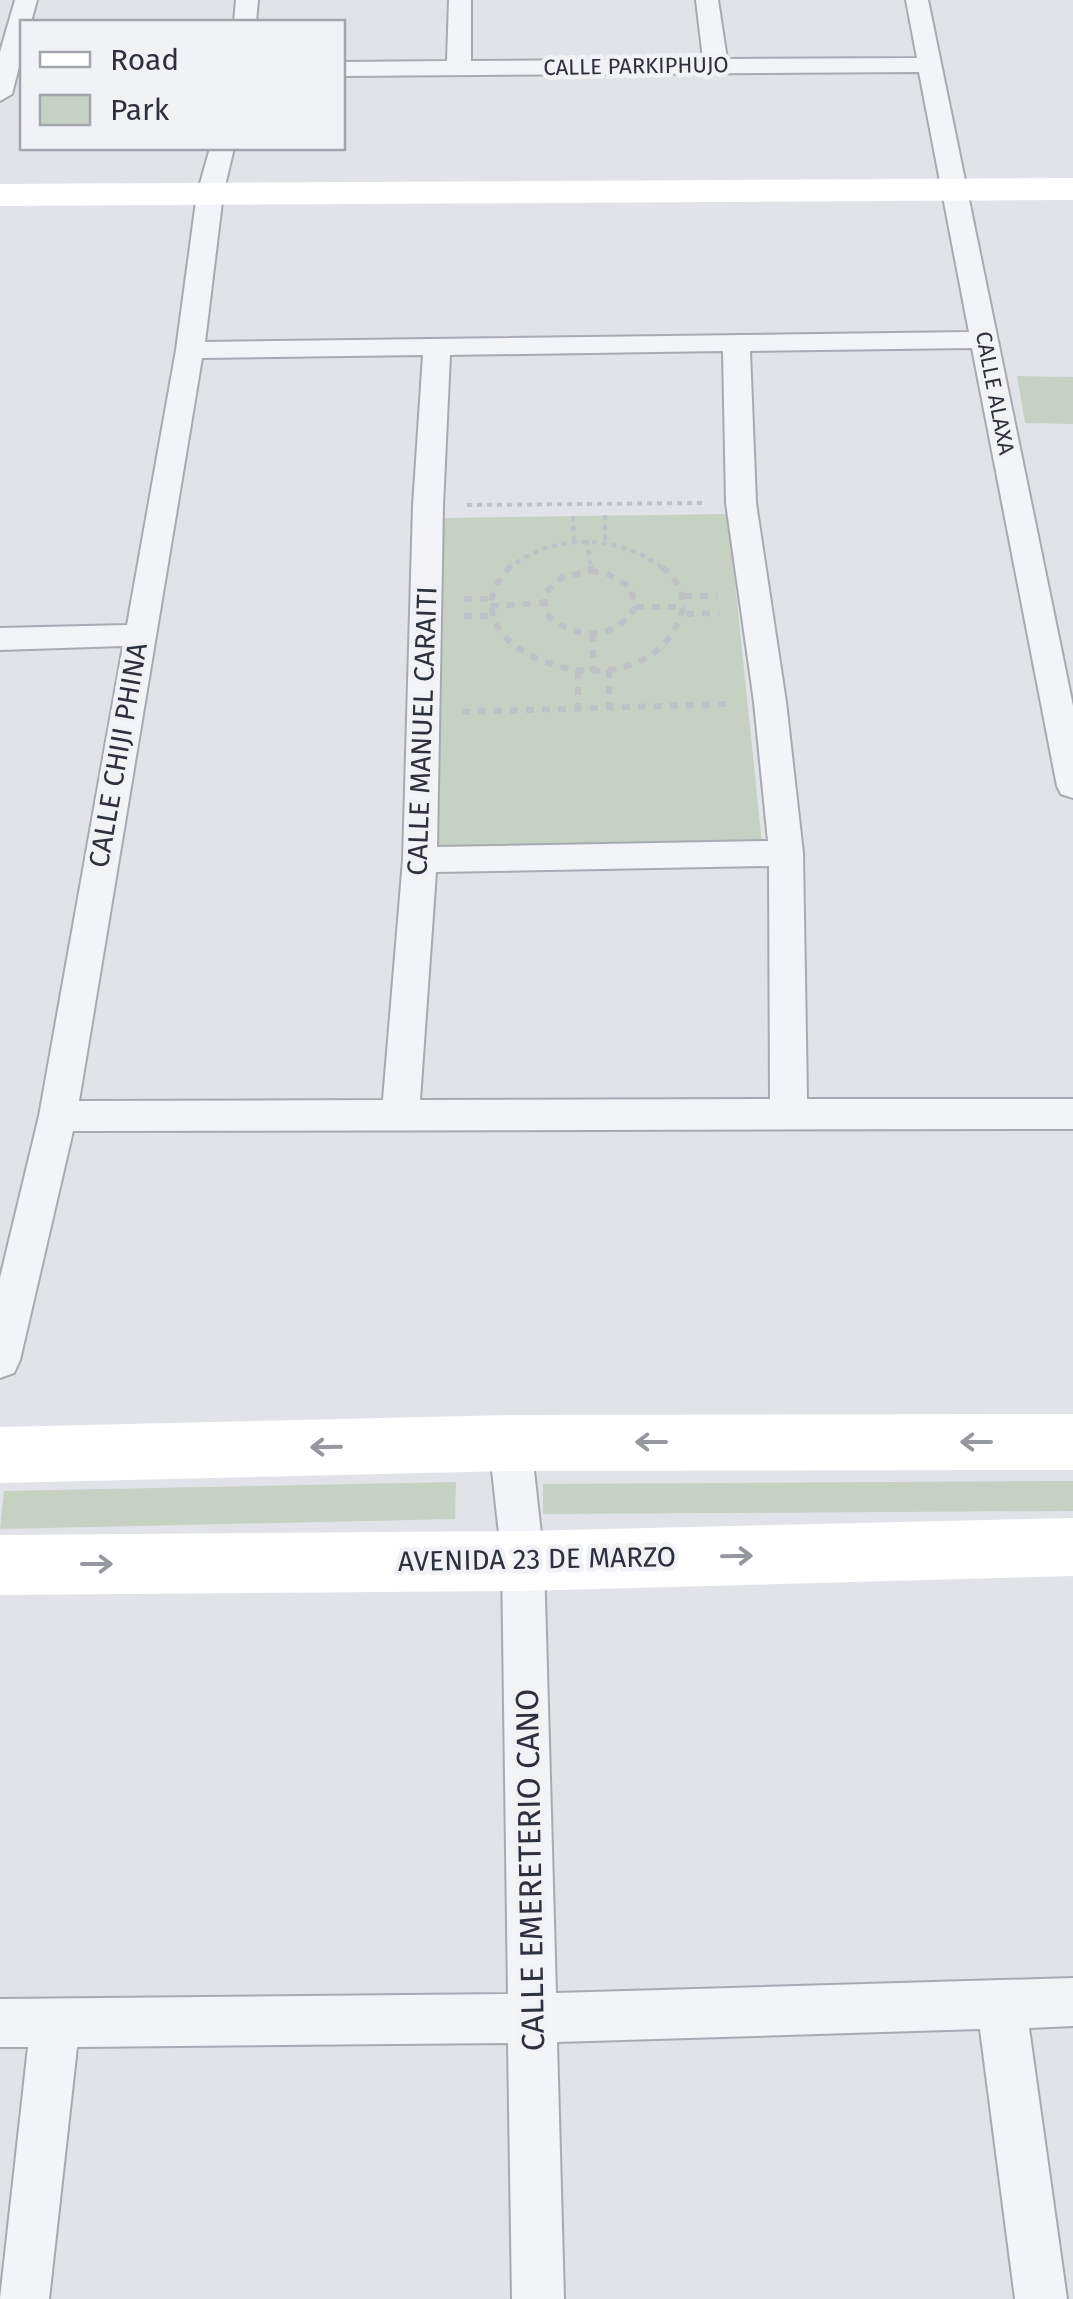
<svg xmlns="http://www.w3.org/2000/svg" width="1073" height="2299" viewBox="0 0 1073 2299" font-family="'Fira Sans',sans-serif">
<rect width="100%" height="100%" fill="#e1e3e8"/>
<!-- green -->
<g fill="#c6d1c3">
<polygon points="1017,376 1073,377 1073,424 1025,423"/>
<polygon points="728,514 762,843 435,847 442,518"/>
<polygon points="1073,1481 1073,1511 543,1514 543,1484"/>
<polygon points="456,1482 455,1519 0,1529 4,1491"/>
</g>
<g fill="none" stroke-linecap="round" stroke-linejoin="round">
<defs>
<g id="street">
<polygon points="15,0 37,0 31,22 22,22 22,55 12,94 0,101 0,52"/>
<polygon points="236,0 258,0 256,22 234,22"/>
<path d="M449,0H471V61L703,59L696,0H718L727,59L917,58L906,0H928L1073,706V798L1061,794L1057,786L972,348L750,351L756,503L786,702L803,853L807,1099H1073V1129L73,1131L20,1360L14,1373L0,1378V1278L39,1116L123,646L0,650V628L127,625L176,350L197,194L210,148H234L223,194L205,342L969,332L919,72L342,76V62L447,61ZM723,351L726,503L754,702L768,841L437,847L443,506L450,355ZM423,355L413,506L403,860L383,1100L79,1101L202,358ZM769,866L770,1099L420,1100L436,872Z"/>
<polygon points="510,1424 525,1430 531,1443 544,1561 556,1993 1073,1978 1073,2026 1029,2028 1067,2299 1015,2299 980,2029 557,2042 564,2299 512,2299 508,2043 77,2047 49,2299 0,2299 28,2047 0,2047 0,1999 508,1994 502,1561 489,1443 495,1430"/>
</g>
</defs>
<!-- street casing -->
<use href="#street" stroke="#a7aab2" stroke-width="4"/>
<!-- path-far1 -->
<g stroke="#bfc1c7" stroke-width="4" stroke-dasharray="5 5" stroke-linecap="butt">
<polyline points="467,505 705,503"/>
<polyline points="605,515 605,542"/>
<polyline points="573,516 574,541"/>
<polyline points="587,540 591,569"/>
<path d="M508,569C553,532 619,534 664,569"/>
</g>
<!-- path -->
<g stroke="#bfc1c7" stroke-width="6" stroke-dasharray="8 8" stroke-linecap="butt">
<path d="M511,566C427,648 638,726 680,618C688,597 678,579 661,566"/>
<polyline points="590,566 591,571"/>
<path d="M591,571L606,573L630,587L636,607C613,642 574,641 545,613V593L562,577Z"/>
<polyline points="684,596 717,596"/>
<polyline points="464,599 492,599"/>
<polyline points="491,606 542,603"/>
<polyline points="636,607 685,607"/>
<polyline points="686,614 719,613"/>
<polyline points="464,616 493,616"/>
<polyline points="593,634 593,672"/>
<polyline points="609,670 609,708"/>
<polyline points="578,671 578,708"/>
<polyline points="462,712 729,704"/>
</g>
<!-- street -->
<use href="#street" fill="#f3f4f7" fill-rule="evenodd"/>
<!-- secondary -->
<g fill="#fff" fill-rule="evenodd">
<polygon points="1073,178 1073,200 0,206 0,184"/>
<polygon points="1073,1414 1073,1470 510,1471 0,1483 0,1427 510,1415"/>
<polygon points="1073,1518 1073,1576 523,1591 0,1595 0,1535 523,1531"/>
</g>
</g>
<!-- one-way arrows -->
<defs><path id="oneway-shaft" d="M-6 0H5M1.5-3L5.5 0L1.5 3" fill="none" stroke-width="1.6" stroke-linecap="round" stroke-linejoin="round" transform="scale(2.5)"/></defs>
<g stroke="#95989e">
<use href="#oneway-shaft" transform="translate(651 1442) rotate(180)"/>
<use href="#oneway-shaft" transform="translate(976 1442) rotate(180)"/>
<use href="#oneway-shaft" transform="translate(326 1447) rotate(179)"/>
<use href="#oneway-shaft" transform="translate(737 1556) rotate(-1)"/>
<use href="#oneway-shaft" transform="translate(97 1564)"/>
</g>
<g text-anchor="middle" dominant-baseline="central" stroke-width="9" stroke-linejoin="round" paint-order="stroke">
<!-- far-street labels -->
<g font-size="22" fill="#2b313e" stroke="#f0f2f6">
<text transform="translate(636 66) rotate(-1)">CALLE PARKIPHUJO</text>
<text transform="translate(995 393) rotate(79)">CALLE ALAXA</text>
</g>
<!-- street labels -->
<g font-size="28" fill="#2b313e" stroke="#f0f2f6">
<text transform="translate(422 731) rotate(-88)">CALLE MANUEL CARAITI</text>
<text transform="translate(118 755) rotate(-80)">CALLE CHIJI PHINA</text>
<text transform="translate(537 1559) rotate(-1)">AVENIDA 23 DE MARZO</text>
</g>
<!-- near-street labels -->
<g font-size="32" fill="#2b313e" stroke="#f0f2f6">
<text transform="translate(530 1870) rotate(-91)">CALLE EMERETERIO CANO</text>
</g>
</g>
<!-- legend -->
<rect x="20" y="20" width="325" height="130" fill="#f0f2f6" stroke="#a1a5ac" stroke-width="2.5"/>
<rect x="40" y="52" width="50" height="15" fill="#ffffff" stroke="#a1a5ac" stroke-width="2.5"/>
<text x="110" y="70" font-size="30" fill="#2b313e">Road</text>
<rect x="40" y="95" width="50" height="30" fill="#c6d1c3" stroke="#a1a5ac" stroke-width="2.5"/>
<text x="110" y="120" font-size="30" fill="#2b313e">Park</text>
</svg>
